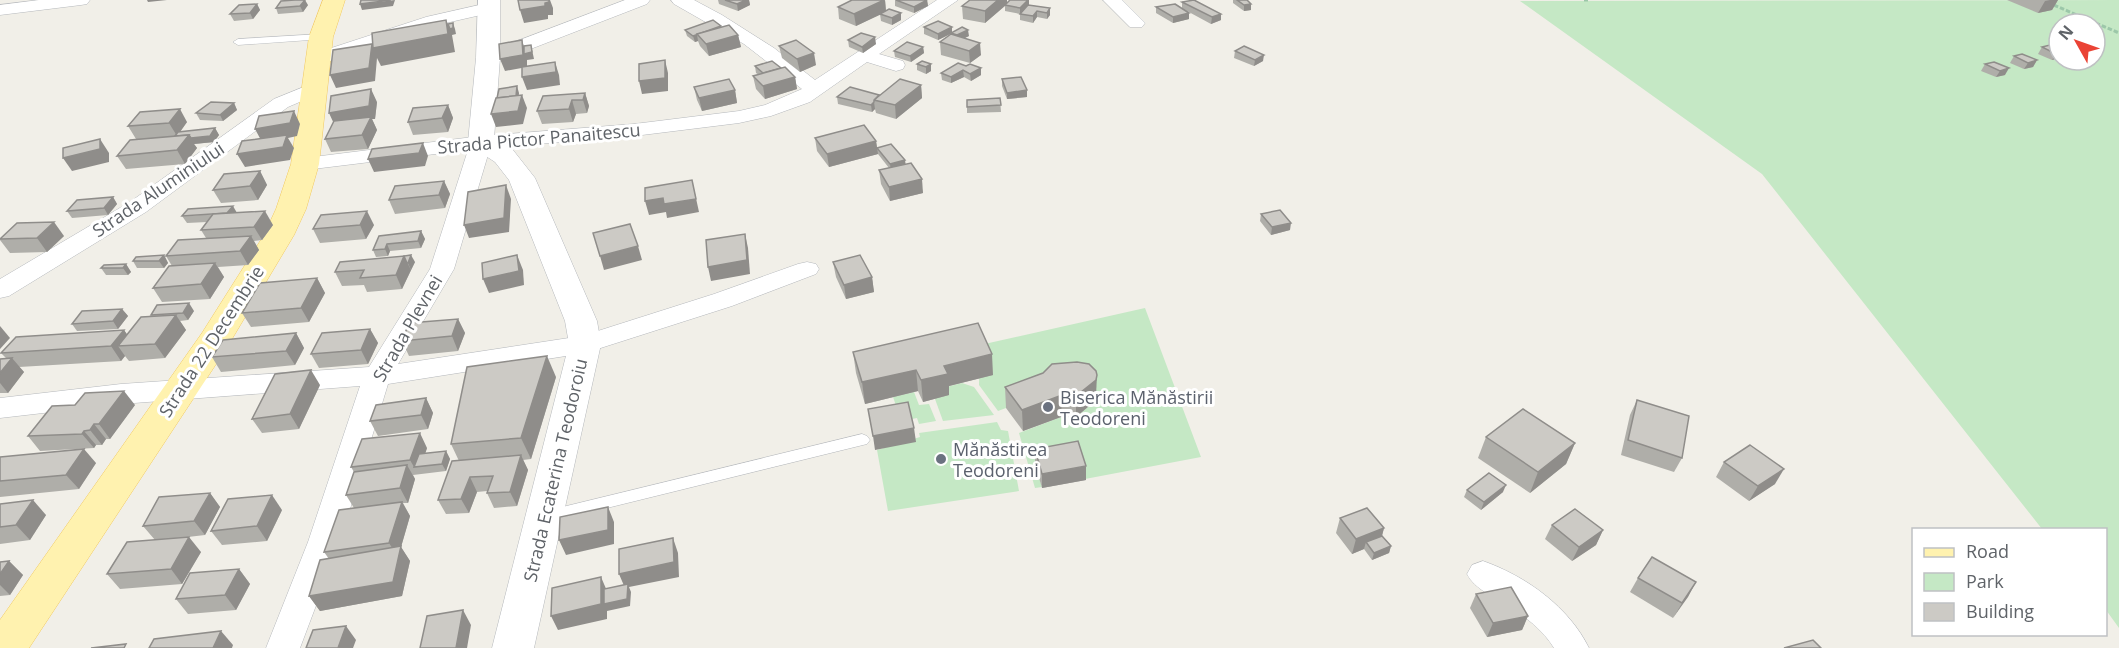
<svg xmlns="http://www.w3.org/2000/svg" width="2119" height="648" viewBox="0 0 2119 648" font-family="'Open Sans',sans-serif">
<rect width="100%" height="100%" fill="#f1efe8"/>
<!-- green -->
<g fill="#c5e8c5" fill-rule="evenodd">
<path d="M2119,0V628L2106,610V530L2042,529L1762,174L1520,1ZM2059,24H2095V60H2059Z"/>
<polygon points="1145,308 1201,457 1085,479 1035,464 1042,487 1035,488 1019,433 1061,417 1076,417 1095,401 1006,408 998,411 979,385 980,345"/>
<polygon points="962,383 974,387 994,415 943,421 935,399 946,387"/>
<polygon points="914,392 919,405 929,404 936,421 919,424 917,418 912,419 910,415 900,417 893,397"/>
<polygon points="997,422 1001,430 1008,431 1019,491 888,511 877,450 920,437 919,433"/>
</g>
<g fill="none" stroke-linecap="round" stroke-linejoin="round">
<defs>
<g id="service">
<polygon points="321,34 324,35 324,39 238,45 233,42 238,39"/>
<polygon points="862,434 867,436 870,440 867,444 546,523 540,521 538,517 540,513 546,511"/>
</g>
<g id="minor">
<polygon points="39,0 90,0 87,4 81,5 0,15 0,5"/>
<polygon points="625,0 650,0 647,4 497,62 483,62 481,58 483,54"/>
<polygon points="671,0 694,0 722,15 774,48 815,80 937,0 958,0 879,54 903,61 905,65 903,69 896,71 867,62 810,102 771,116 739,123 634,136 490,148 454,269 398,364 582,336 714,294 798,264 807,262 816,264 819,269 816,274 732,306 585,353 388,384 340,542 300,648 266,648 308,542 360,386 121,404 0,418 0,398 121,384 369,367 430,269 468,150 305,170 297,169 294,164 297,159 481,136 634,124 739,111 765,105 802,89 744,44 674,4"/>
<polygon points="1103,0 1122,0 1145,23 1142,27 1130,27"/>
<polygon points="488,3 494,4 497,8 494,12 437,25 327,62 313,62 311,58 313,54 426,17"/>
<polygon points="316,82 323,84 326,88 323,92 288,107 146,212 9,296 0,298 0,279 130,202 274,99"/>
<path d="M1483,561C1526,576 1569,607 1589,648H1554C1543,630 1526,617 1508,606C1494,596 1475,590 1467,574L1472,565Z"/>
</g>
<polygon id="tertiary" points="478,0 500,0 500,58 494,139 513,150 535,178 597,321 601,344 534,648 492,648 569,344 565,321 509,180 495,162 472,147 468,142 476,58"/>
<polygon id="primary" points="323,0 345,0 333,37 319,164 306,209 294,235 226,349 29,648 0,648 0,620 202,333 264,235 276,209 291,164 309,37"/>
</defs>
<!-- service casing -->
<use href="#service" stroke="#b5b8bc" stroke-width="1"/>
<!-- minor casing -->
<use href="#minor" stroke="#b5b8bc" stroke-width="1"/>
<!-- tertiary casing -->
<use href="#tertiary" stroke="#b5b8bc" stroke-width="1"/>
<!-- primary casing -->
<use href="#primary" stroke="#f2c960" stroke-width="1"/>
<!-- path -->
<g stroke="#9cc7a9" stroke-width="3" stroke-dasharray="4.5 2" stroke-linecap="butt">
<polyline points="1584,0 1588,0"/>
<polyline points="2042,0 2119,33"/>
</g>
<!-- service -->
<use href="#service" fill="#fff" fill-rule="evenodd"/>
<!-- minor -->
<use href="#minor" fill="#fff" fill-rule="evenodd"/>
<!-- tertiary -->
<use href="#tertiary" fill="#fff" fill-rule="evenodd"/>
<!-- primary -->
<use href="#primary" fill="#fff2af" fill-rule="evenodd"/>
</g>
<!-- wall -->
<g fill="#afaea9">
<polygon points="718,0 749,0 750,5 738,11 719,4"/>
<polygon points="885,0 886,11 901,13 901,20 892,25 881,21 880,14 856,26 839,19 838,7"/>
<polygon points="895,0 927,0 928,6 914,13 895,6"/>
<polygon points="970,0 1007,0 1007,3 1010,0 1029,0 1029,5 1050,8 1050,15 1047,19 1037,17 1033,23 1020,20 1020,14 1005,11 1005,6 985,23 963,19 962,6"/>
<polygon points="1233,0 1247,0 1251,10 1244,11 1233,3"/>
<polygon points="2007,0 2058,0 2052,10 2038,13"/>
<polygon points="1182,2 1221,14 1221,20 1211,24 1187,11 1189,13 1189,19 1173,23 1156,13 1156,7 1182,8"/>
<polygon points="257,4 260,10 253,19 234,21 230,14"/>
<polygon points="308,5 303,12 278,14 276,8"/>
<polygon points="721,27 738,35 741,47 709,56 700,46 698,41 695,42 687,36 685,30"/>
<polygon points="924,27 952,32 969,36 964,38 981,55 970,63 941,55 940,42 951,34 938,40 924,34"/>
<polygon points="848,40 876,44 863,53 849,47"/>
<polygon points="779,46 816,65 800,72 782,58"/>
<polygon points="923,47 924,53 911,62 895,57 894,51"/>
<polygon points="2042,47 2059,49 2059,58 2052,60 2038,54"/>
<polygon points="1235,51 1263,61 1254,66 1234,58"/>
<polygon points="2014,56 2037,60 2033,67 2024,69 2010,63"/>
<polygon points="1994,62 2005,75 1996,77 1981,71 1985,64"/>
<polygon points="917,64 931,64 931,71 926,74 917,70"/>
<polygon points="755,66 781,68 795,77 797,89 765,99 756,89 753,76 759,75 756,73"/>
<polygon points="966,66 981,68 981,75 971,81 964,77 951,83 942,80 941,73"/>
<polygon points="1002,79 1027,90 1027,97 1007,99 1002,86"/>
<polygon points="921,85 922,98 896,119 876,113 875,109 872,112 838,104 837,97 879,95"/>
<polygon points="694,87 735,90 737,103 702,111 697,100"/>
<polygon points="585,93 589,106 587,113 576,114 573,122 542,124 537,111"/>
<polygon points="1000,98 1001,112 967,113 967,100"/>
<polygon points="377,102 375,119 372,119 377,130 368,149 331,152 325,139"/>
<polygon points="234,103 237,110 223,121 200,120 196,113"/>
<polygon points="448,105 453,118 448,132 413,135 408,122"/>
<polygon points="140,112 187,122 180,132 215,128 219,135 214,142 194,144 197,148 185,164 126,169 117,156 136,139 128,126"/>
<polygon points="815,138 876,141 877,148 905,160 905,164 923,193 890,201 881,184 879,170 889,168 878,154 829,167 817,151"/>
<polygon points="260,171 267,185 258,200 221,203 213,190"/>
<polygon points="444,181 450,194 445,208 395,214 389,200"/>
<polygon points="113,197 117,204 108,215 72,218 67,211"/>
<polygon points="237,213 273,225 262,240 254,241 259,250 248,265 218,267 224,277 210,299 162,302 153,288 172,266 166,256 206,238 201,230 207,222 187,223 182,216"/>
<polygon points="1261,214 1290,230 1271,235 1260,221"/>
<polygon points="321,215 374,225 366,239 320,243 313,229"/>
<polygon points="421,231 425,239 421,248 390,251 388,256 376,257 373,250"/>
<polygon points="64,236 47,252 10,253 0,240 0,239"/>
<polygon points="164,255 168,263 164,268 137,268 133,261"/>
<polygon points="340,262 415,262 402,289 367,292 364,285 342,286 335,272"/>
<polygon points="833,262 872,277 874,292 846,299 836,277"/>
<polygon points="126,264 131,272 128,275 106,275 101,268"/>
<polygon points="317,278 325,293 309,322 251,327 242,313"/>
<polygon points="122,309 128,316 118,329 77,331 72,324"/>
<polygon points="194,311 188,320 180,321 186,330 165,358 129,361 125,356 121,361 19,367 24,372 8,393 0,393 0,359 6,358 1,353 124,330 127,335 152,317 151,315"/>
<polygon points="458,319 465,333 458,351 409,356 402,341"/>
<polygon points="370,329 378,343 368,364 319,368 311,354"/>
<polygon points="296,333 304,348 295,365 221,372 212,357"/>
<polygon points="853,352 993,375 949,386 949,395 923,402 918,391 865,404 856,373"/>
<polygon points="1043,373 1096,396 1095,401 1076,417 1061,417 1023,431 1006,408 1005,387"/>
<polygon points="556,377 531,459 523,460 528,470 517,506 494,508 487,493 487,491 477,492 469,513 446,514 438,500 459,461 451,444"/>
<polygon points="320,385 299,429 262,433 252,419"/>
<polygon points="426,398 433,413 428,429 378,436 370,421"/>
<polygon points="1637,400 1682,458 1674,472 1621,455 1630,415"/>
<polygon points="135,405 110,439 106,439 102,445 96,445 94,448 40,451 28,436"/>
<polygon points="1486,437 1575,443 1566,464 1530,493 1478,458"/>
<polygon points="427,448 425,454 446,451 450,459 446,471 413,475 415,479 408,503 403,503 410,516 401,547 410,561 402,596 320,611 309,596 329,559 324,552 354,508 346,495 354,472 351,467"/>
<polygon points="1035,449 1086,480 1042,488 1035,464"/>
<polygon points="0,457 96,463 79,489 0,497"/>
<polygon points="1724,462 1775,484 1749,501 1716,477"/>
<polygon points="1467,490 1503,492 1481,510 1464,497"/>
<polygon points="210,493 220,507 205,535 162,540 201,552 182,584 120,589 107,574 155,540 143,526"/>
<polygon points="0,504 46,515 30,540 0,544"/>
<polygon points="282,510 267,541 222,545 211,531"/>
<polygon points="1340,518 1384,528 1382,536 1391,546 1389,553 1372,560 1364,549 1352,554 1336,533"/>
<polygon points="1552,525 1603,530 1596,545 1572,561 1545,539"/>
<polygon points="9,561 23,575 10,595 0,596 0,562"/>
<polygon points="239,569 250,584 236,610 188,614 176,599"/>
<polygon points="1638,578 1696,582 1673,618 1630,592"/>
<polygon points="1476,594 1528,616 1522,630 1487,637 1470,608"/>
</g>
<!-- shaded-wall -->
<g fill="#8f8d8a">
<polygon points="147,0 167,0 148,2"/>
<polygon points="305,0 308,5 303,12 300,6"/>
<polygon points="395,0 393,6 362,10 360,4"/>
<polygon points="549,0 550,0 553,8 553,15 548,15 548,19 524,23 520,10 545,3"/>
<polygon points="746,0 749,0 750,5 738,11 737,4"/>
<polygon points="885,0 886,12 856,26 854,14"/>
<polygon points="927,0 928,6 914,13 914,7"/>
<polygon points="998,0 1007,0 1007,4 985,23 985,11"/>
<polygon points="1028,0 1029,0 1029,5 1020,14 1020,8"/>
<polygon points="2050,0 2058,0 2052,10 2038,13 2045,1"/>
<polygon points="257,4 260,10 253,19 250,13"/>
<polygon points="1251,4 1251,10 1244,11 1244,5"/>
<polygon points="1050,8 1050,15 1047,19 1047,13"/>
<polygon points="1037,11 1037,17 1033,23 1033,16"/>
<polygon points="901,13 901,20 892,25 892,18"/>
<polygon points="1189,13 1189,19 1173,23 1173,17"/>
<polygon points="1221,14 1221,20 1211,24 1212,17"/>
<polygon points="446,20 450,29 453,23 455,29 456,34 452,35 455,52 381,66 377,58 375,81 336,88 330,75 372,44 373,48"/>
<polygon points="952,27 952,33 938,40 938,34"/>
<polygon points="968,30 969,36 957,42 957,35"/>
<polygon points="697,34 698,41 695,42 693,36"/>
<polygon points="738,35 741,47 709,56 706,44"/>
<polygon points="875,37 876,44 863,53 862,47"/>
<polygon points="522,40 526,53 531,45 534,59 527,60 527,67 505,71 500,59"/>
<polygon points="980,43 981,55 970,63 969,51"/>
<polygon points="923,47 924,53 911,62 910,56"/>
<polygon points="814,53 816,65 800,72 797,59"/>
<polygon points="2059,53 2059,58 2052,60 2056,54"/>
<polygon points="1264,55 1263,61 1254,66 1255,60"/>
<polygon points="665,60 668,73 668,91 642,94 639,81"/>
<polygon points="2037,60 2033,67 2024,69 2028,63"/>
<polygon points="555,62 559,75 560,85 527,90 522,77"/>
<polygon points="931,64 931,71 926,74 926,67"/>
<polygon points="981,68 981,75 971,81 970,74"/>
<polygon points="2009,68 2005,75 1996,77 2000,71"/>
<polygon points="963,70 964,77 951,83 951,77"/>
<polygon points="795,77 797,89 765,99 763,86"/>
<polygon points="921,85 922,98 896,119 895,105"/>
<polygon points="517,86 519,93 518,105 497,101"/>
<polygon points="371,89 377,102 375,119 372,119 377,130 368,149 362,135 335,126 329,113"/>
<polygon points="735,90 737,103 702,111 699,98"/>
<polygon points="1027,90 1027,97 1007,99 1007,93"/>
<polygon points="585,93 589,106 587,113 583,100"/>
<polygon points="522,95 527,108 523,124 496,127 491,114"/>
<polygon points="572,100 576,114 573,122 569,109"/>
<polygon points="874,102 875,109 872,112 871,105"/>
<polygon points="234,103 237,110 223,121 220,115"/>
<polygon points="448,105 453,118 448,132 442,118"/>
<polygon points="180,109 187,122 177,136 169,123"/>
<polygon points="294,111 300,124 297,136 288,138 294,148 290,160 245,167 237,154 262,142 255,129"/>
<polygon points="215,128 219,135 214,142 194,144 197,148 185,164 177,150 189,135"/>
<polygon points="100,139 109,153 109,162 72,171 63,158"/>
<polygon points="876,141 878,154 829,167 827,154"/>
<polygon points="423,143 428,156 425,166 374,172 368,159"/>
<polygon points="905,160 906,167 891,171 890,164"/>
<polygon points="260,171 267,185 258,200 250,186"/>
<polygon points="922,179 923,193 890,201 889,187"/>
<polygon points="692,180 699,212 667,218 666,212 649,215 645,201"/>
<polygon points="444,181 450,194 445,208 439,195"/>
<polygon points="506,185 511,199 509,232 469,238 464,225"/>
<polygon points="113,197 117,204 108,215 104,208"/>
<polygon points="233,206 237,213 227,213"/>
<polygon points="265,211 273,225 262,240 254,227"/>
<polygon points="367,211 374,225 366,239 360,225"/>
<polygon points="54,222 64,236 47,252 37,238"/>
<polygon points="1291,223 1290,230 1271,235 1272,227"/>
<polygon points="421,231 425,239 421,248 418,241"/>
<polygon points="745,234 748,248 750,274 711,281 708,267"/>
<polygon points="251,236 259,250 248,265 240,251"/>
<polygon points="387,244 390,251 388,256 385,249"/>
<polygon points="638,246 642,260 604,270 600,256"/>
<polygon points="164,255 168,263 164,268 159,261"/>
<polygon points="411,255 415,262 411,270 408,263"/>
<polygon points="517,255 523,270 524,285 489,293 483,279"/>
<polygon points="404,256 411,270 402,289 396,275"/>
<polygon points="215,263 224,277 210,299 201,284"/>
<polygon points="126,264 131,272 128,275 123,268"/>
<polygon points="872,277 874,292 846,299 844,285"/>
<polygon points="317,278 325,293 309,322 301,308"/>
<polygon points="189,303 194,311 188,320 183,313"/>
<polygon points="122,309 128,316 118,329 113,321"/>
<polygon points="176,315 186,330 165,358 155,344"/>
<polygon points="458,319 465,333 458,351 452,336"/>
<polygon points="0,326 10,338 0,349"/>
<polygon points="370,329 378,343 368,364 361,350"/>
<polygon points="124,330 134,344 118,346 125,356 121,361 111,346"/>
<polygon points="296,333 304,348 295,365 286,351"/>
<polygon points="992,354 993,375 949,386 949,395 923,402 921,380 944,366"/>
<polygon points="547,356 556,377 531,459 521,438"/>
<polygon points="12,358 24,372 8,393 0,383 0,373"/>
<polygon points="311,370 320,385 299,429 290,414"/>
<polygon points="916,370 918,391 865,404 862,382"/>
<polygon points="1097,375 1096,396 1095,401 1076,417 1076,396"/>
<polygon points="124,391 135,405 110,439 99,424"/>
<polygon points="1062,395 1061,417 1023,431 1022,410"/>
<polygon points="426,398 433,413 428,429 421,415"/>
<polygon points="94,424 106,439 102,445 90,430"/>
<polygon points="914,428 916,442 875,450 873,436"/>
<polygon points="84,431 96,445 94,448 82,434"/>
<polygon points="420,433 427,448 421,466 414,467 410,460"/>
<polygon points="1575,443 1566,464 1530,493 1538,472"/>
<polygon points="84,449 96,463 79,489 66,475"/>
<polygon points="446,451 450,459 446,471 442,464"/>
<polygon points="521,455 528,470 517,506 510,492"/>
<polygon points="407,465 415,479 408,503 400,488"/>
<polygon points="1086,466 1086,480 1042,488 1042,474"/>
<polygon points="1784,469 1775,484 1749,501 1758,486"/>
<polygon points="470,477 477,492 469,513 461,499"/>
<polygon points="1506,485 1503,492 1481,510 1484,502"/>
<polygon points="210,493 220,507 205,535 194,521"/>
<polygon points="272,495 282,510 267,541 257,526"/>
<polygon points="33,500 46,515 30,540 16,525"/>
<polygon points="402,502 410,516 401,547 410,561 402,596 320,611 309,596 398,557 389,543"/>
<polygon points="608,507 614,522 614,544 566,555 559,540"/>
<polygon points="1384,528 1380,543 1366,542 1364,549 1352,554 1356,539"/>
<polygon points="1603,530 1596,545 1572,561 1579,547"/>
<polygon points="189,537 201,552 182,584 171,569"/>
<polygon points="673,538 678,553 679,577 629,587 631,592 630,606 607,611 607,619 558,630 551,616 601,577 607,591 625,588 619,574"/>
<polygon points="1391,546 1389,553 1372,560 1374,553"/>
<polygon points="9,561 23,575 10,595 0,585 0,574"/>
<polygon points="239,569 250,584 236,610 225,595"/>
<polygon points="1696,582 1688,597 1673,618 1682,603"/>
<polygon points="463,610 471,625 467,648 456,648"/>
<polygon points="1528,616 1522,630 1487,637 1493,623"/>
<polygon points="346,626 356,640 353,648 338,648"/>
<polygon points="221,631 233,645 232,648 213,648"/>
</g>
<!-- building -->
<g fill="#cccac5" stroke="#8f8d8a" stroke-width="1.5">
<polygon points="295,0 305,0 300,6 276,8 281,1"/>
<polygon points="361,0 391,0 360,4"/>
<polygon points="518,0 549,0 549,2 545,3 545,6 520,10"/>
<polygon points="725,0 746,0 737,4"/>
<polygon points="852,0 884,0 854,14 838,7"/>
<polygon points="896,0 927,0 914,7"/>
<polygon points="970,0 998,0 985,11 962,6"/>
<polygon points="1010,0 1028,0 1020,8 1005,5"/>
<polygon points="1194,0 1221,14 1212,17 1182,2"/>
<polygon points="1237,0 1247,0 1251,4 1244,5"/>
<polygon points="257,4 250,13 230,14 239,5"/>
<polygon points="1175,4 1189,13 1173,17 1156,7"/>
<polygon points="1028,5 1050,8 1047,13 1037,11 1033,16 1020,14"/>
<polygon points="889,9 901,13 892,18 880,14"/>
<polygon points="446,20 448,34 373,48 372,33"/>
<polygon points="713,20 721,26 693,36 685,30"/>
<polygon points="938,21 952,27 938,34 924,27"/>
<polygon points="453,23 453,28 450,29 448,24"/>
<polygon points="729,25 738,35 706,44 697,34"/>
<polygon points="962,27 968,30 957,35 951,33"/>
<polygon points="861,33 875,37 862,47 848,40"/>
<polygon points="951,34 980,43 969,51 940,42"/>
<polygon points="522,40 523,55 500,59 499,44"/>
<polygon points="796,40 814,53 797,59 779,46"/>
<polygon points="907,42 923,47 910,56 894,51"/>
<polygon points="372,44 369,68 330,75 333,50"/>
<polygon points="531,45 532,52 524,54 524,46"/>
<polygon points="2050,45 2059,49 2059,53 2056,54 2042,47"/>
<polygon points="1244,46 1264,55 1255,60 1235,51"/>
<polygon points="2022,54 2037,60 2028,63 2014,56"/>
<polygon points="665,60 665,78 639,81 639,64"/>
<polygon points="772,61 781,68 763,73 755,66"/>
<polygon points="922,61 931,64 926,67 917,64"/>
<polygon points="555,62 556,72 522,77 522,67"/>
<polygon points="1994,62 2009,68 2000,71 1985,64"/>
<polygon points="958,63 966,66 970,64 981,68 970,74 963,70 951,77 941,73"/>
<polygon points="785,67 795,77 763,86 753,76"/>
<polygon points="1021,77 1027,90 1007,93 1002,79"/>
<polygon points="729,79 735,90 699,98 694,87"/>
<polygon points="900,79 921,85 895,105 874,100"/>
<polygon points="517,86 516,96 497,98 499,89"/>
<polygon points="850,87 879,95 874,100 874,102 871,105 837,97"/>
<polygon points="371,89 369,106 329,113 331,96"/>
<polygon points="585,93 583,100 572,100 569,109 537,111 543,96"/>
<polygon points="522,95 518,111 491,114 496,98"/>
<polygon points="1000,98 1001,105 967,107 967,100"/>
<polygon points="211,102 234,103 220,115 196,113"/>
<polygon points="448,105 442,118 408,122 413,108"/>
<polygon points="180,109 169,123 128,126 140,112"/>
<polygon points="294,111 290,123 255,129 259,116"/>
<polygon points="371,117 362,135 325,139 334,121"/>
<polygon points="864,125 876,141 827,154 815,138"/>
<polygon points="215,128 210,136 191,138 189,135 175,136 178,132"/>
<polygon points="189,135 177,150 117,156 130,140"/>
<polygon points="287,135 283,147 237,154 242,141"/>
<polygon points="100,139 100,149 63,158 63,148"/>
<polygon points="423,143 419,153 368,159 372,149"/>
<polygon points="891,144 905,160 890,164 877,148"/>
<polygon points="911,163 922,179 889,187 879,170"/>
<polygon points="260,171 250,186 213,190 224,174"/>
<polygon points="692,180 696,199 664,204 663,198 645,201 645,188"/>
<polygon points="444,181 439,195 389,200 395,186"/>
<polygon points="506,185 504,218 464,225 468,192"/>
<polygon points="113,197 104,208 67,211 77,200"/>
<polygon points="233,206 227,213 182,216 188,209"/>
<polygon points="1280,210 1291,223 1272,227 1261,214"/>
<polygon points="265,211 254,227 201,230 213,214"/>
<polygon points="367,211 360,225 313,229 321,215"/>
<polygon points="54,222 37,238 0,239 17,223"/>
<polygon points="630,224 638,246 600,256 593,233"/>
<polygon points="421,231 418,241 387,244 385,249 373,250 379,236"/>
<polygon points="745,234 747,260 708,267 706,240"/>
<polygon points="251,236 240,251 166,256 178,240"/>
<polygon points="164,255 159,261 133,261 136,257"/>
<polygon points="411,255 408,263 407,263 404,256"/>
<polygon points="517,255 519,271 483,279 482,263"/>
<polygon points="860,255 872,277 844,285 833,262"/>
<polygon points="404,256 396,275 360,278 364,270 335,272 340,262"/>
<polygon points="215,263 201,284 153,288 169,266"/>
<polygon points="126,264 123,268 101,268 104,265"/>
<polygon points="317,278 301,308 242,313 260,283"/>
<polygon points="189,303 183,313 151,315 157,305"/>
<polygon points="122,309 113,321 72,324 82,311"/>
<polygon points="176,315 155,344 118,346 141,317"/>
<polygon points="458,319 452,336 402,341 409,323"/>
<polygon points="978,323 992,354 944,366 948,374 921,380 916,370 862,382 853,352"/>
<polygon points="370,329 361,350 311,354 322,333"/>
<polygon points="124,330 111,346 1,353 16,337"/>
<polygon points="296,333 286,351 212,357 223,340"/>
<polygon points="547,356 521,438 451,444 467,367"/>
<polygon points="12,358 0,373 0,359"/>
<polygon points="1077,362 1089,364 1096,371 1097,375 1096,380 1076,396 1062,395 1022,410 1005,387 1043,373 1052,364"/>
<polygon points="311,370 290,414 252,419 275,374"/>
<polygon points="124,391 99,424 94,424 90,430 84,431 82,434 28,436 52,406 75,405 85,393"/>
<polygon points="426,398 421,415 370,421 376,405"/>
<polygon points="1637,400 1689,416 1682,458 1628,440"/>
<polygon points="908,402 914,428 873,436 868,409"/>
<polygon points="1523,409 1575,443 1538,472 1486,437"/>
<polygon points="420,433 410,460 351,467 362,439"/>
<polygon points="1078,441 1086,466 1042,474 1035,449"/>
<polygon points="1750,445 1784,469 1758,486 1724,462"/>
<polygon points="84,449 66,475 0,481 0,457"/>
<polygon points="446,451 442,464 414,467 419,454"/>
<polygon points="521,455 510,492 487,493 493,476 470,477 461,499 438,500 452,461"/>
<polygon points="407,465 400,488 346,495 354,472"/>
<polygon points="1489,473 1506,485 1484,502 1467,490"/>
<polygon points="210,493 194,521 143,526 159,497"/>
<polygon points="272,495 257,526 211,531 228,499"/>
<polygon points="33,500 16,525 0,527 0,504"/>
<polygon points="402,502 389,543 324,552 339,510"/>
<polygon points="608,507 608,530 559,540 560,517"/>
<polygon points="1367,508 1384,528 1356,539 1340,518"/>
<polygon points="1575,509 1603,530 1579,547 1552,525"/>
<polygon points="1382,536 1391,546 1374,553 1366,542"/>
<polygon points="189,537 171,569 107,574 127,542"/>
<polygon points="673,538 674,562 619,574 619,549"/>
<polygon points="401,546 393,582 309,596 320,560"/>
<polygon points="1652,557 1696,582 1682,603 1638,578"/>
<polygon points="9,561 0,574 0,562"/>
<polygon points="239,569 225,595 176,599 190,573"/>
<polygon points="601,577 601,604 551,616 552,588"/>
<polygon points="628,584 627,599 604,604 604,589"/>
<polygon points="1511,587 1528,616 1493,623 1476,594"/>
<polygon points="463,610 456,648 420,648 427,616"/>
<polygon points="346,626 338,648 306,648 313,630"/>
<polygon points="221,631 213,648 149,648 154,639"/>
<polygon points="1813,640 1821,648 1784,648"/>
<polygon points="126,644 124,648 91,648"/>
</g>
<!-- markers -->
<g fill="#6b7280" stroke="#fff" stroke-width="2">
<circle cx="1048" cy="407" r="6"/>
<circle cx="941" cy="459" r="6"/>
</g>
<g text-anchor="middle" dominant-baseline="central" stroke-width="6" stroke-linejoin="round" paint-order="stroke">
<!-- street labels -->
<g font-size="18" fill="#5f6368" stroke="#fff">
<text transform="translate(539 138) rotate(-5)">Strada Pictor Panaitescu</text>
<text transform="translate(158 189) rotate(-34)">Strada Aluminiului</text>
<text transform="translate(407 328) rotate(-60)">Strada Plevnei</text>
<text transform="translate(211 341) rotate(-57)">Strada 22 Decembrie</text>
<text transform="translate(555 470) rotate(-77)">Strada Ecaterina Teodoroiu</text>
</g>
<!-- worship labels -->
<g font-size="18" fill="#5b616d" stroke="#fff" text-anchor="start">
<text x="1060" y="397">Biserica Mănăstirii<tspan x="1060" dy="21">Teodoreni</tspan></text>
<text x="953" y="449">Mănăstirea<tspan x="953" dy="21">Teodoreni</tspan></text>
</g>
</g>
<!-- legend -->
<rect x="1912" y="528" width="195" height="108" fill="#ffffff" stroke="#bfc1c3" stroke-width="1.5"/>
<rect x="1924" y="548" width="30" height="9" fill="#fff2af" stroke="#bfc1c3" stroke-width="1.5"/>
<text x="1966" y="558" font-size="18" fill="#5f6368">Road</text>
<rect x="1924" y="573" width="30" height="18" fill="#c5e8c5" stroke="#bfc1c3" stroke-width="1.5"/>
<text x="1966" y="588" font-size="18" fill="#5f6368">Park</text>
<rect x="1924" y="603" width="30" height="18" fill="#cccac5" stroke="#bfc1c3" stroke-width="1.5"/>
<text x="1966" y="618" font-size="18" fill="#5f6368">Building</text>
<!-- north arrow -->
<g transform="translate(2077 42) rotate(310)"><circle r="28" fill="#ffffff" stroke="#bfc1c3" stroke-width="1.5"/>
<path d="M0-4.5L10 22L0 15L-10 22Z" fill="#ea4335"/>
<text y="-9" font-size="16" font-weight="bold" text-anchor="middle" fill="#5f6368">N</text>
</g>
</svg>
